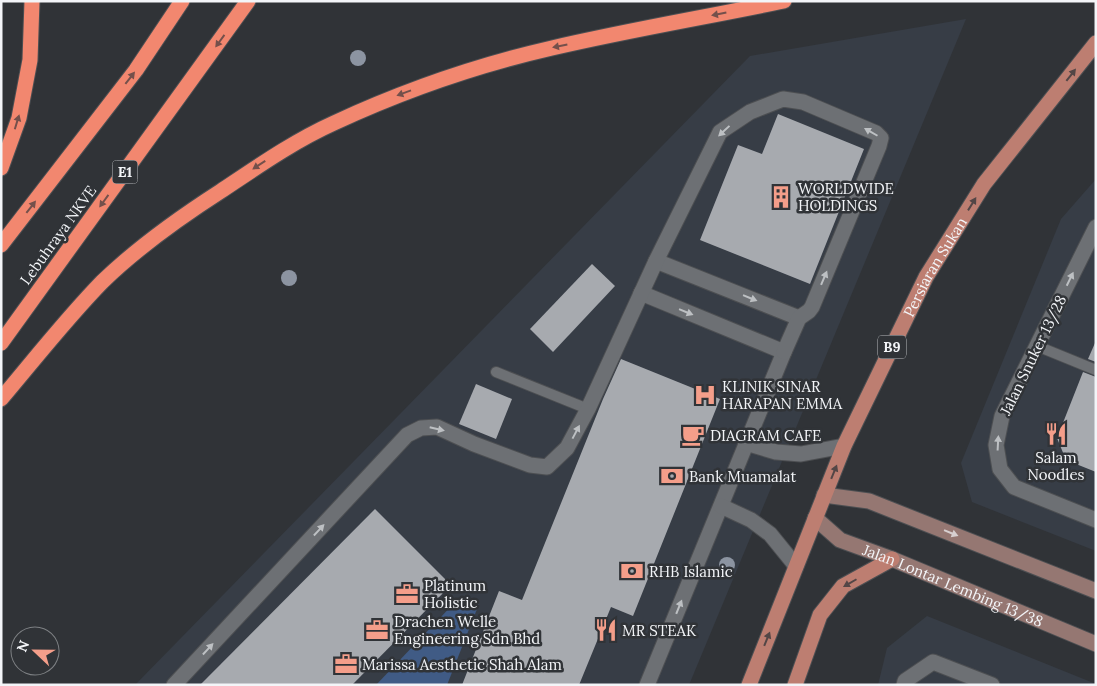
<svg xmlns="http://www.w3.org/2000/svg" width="1097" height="686" viewBox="0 0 1097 686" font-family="Lora,serif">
<rect width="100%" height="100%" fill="#303337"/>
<!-- built -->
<g fill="#373d46">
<polygon points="966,19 689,685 135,685 750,56"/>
<polygon points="1096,179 1096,551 972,502 961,463 1061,219"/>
<polygon points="927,616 1096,684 1096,685 878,685 887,648"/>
</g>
<!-- green -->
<polygon fill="#405b85" points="459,598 479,604 447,685 376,685"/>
<!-- building -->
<g fill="#a7aaaf">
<polygon points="778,114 864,149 810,284 700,240 738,145 762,154"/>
<polygon points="592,264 615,286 553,352 530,329"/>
<polygon points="1095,343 1096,343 1096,362 1088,359"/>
<polygon points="621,359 720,399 633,616 611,607 579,685 462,685 499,591 522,600 603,399"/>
<polygon points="1083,372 1096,377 1096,472 1066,460 1057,438"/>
<polygon points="476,384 512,399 496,439 459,424"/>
<polygon points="375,509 451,585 352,685 200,685"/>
</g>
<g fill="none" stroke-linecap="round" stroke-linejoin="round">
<defs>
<g id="lane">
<polyline points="1037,346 1096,370"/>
<polyline points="496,372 588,409"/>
</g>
<g id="street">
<polyline points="1096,227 1002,416 996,445 1000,469 1014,487 1096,520"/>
<polyline points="656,261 799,318"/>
<polyline points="641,293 784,352 647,685"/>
<polyline points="746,443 776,452 801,454 844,446"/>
<polyline points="721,506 751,520 770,534 796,566"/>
<polyline points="174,685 407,435 421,428 437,427 474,444 530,465 547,467 567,448 588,409 656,261 720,132 750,112 783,99 803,102 876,133 881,138 879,146 812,307 809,311 799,318 784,352"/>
<polyline points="904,685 905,681 933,662 992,685"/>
</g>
<g id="secondary">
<polyline points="824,495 869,501 1096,591"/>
<path id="s1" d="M815,518L840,540L892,559L1096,644"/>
</g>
<g id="primary">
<path id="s2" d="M749,685L844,446L926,277L984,184L1096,43"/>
<polyline points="795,685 820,615 843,586 892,559"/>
</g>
<g id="highway">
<polyline points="1,168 19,118 30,60 32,1"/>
<polyline points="1,245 136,70 182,1"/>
<polyline points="1,343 248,1"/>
<path d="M1,399C34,360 66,319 102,282C138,247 179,218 221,191C257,167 294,141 334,123C403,91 478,65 552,48C629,30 707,17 784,1"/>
</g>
</defs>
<!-- lane casing -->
<use href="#lane" stroke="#4d4f52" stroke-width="12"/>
<!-- street casing -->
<use href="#street" stroke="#4d4f52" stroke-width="17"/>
<!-- secondary casing -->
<use href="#secondary" stroke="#4d4f52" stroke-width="17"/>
<!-- primary casing -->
<use href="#primary" stroke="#4d4f52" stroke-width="17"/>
<!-- highway casing -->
<use href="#highway" stroke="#4d4f52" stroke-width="17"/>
<!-- lane -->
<use href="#lane" stroke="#6d7074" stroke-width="10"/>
<!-- street -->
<use href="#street" stroke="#6d7074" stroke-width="15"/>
<!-- secondary -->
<use href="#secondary" stroke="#957772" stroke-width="15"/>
<!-- primary -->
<use href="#primary" stroke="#bd7e71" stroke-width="15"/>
<!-- highway -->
<use href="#highway" stroke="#f2876f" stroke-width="15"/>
</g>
<!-- trees -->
<g fill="#8c94a1">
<circle cx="358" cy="58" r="8"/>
<circle cx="289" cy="278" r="8"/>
<circle cx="727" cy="565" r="8"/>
</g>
<!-- one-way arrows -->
<defs><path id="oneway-solid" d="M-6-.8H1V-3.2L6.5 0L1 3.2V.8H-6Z" transform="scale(1.25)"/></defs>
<g fill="#74504b">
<use href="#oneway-solid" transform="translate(719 14) rotate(169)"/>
<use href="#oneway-solid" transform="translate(220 41) rotate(126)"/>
<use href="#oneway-solid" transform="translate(560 46) rotate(169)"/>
<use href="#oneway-solid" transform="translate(130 78) rotate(-52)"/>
<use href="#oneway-solid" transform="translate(404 93) rotate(160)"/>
<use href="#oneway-solid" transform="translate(17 122) rotate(-73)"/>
<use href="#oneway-solid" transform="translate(259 165) rotate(147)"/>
<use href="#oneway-solid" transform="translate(104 201) rotate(126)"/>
<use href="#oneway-solid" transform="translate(31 207) rotate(-52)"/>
</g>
<g fill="#534646">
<use href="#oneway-solid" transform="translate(1071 75) rotate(-52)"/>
<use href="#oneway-solid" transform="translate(972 204) rotate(-58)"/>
<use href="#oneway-solid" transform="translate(834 472) rotate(-68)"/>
<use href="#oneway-solid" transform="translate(850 583) rotate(150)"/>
<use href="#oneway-solid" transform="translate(767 639) rotate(-68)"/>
</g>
<g fill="#bdc0c3">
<use href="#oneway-solid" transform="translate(724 131) rotate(137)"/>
<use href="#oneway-solid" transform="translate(871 132) rotate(-150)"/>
<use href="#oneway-solid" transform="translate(824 278) rotate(-67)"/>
<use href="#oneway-solid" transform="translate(1070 279) rotate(-64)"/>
<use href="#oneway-solid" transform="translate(750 298) rotate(22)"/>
<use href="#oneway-solid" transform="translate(686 312) rotate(22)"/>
<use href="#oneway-solid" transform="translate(437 429) rotate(13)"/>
<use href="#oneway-solid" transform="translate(576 432) rotate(-62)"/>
<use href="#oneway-solid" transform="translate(998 443) rotate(-87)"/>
<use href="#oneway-solid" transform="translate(319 530) rotate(-47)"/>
<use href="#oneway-solid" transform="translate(679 607) rotate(-68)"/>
<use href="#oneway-solid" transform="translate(208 649) rotate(-47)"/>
</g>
<use fill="#d7cfd0" href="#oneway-solid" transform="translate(951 533) rotate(22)"/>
<!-- icons -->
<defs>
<symbol id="building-bare" viewBox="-9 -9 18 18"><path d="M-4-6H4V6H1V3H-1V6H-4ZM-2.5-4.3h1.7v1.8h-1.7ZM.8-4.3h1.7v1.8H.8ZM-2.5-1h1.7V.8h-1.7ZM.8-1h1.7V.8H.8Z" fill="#f49e8a" stroke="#303337" stroke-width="2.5" paint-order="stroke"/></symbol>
<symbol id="hospital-bare" viewBox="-9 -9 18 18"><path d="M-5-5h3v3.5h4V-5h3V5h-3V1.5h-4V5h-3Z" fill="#f49e8a" stroke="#303337" stroke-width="2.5" paint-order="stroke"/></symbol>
<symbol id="restaurant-bare" viewBox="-9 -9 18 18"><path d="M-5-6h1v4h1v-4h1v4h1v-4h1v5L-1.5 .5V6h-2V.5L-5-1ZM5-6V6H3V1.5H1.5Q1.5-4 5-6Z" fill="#f49e8a" stroke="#303337" stroke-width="2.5" paint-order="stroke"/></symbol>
<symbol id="cafe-bare" viewBox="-9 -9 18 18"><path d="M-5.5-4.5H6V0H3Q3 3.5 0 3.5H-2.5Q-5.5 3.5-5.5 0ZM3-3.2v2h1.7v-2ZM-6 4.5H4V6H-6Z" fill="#f49e8a" stroke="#303337" stroke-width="2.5" paint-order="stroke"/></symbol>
<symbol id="bank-bare" viewBox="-9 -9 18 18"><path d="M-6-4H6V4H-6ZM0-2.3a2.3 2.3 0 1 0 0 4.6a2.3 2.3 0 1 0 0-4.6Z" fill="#f49e8a" stroke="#303337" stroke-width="2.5" paint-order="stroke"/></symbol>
<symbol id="office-bare" viewBox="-9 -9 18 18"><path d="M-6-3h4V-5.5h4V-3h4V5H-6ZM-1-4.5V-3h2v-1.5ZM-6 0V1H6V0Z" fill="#f49e8a" stroke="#303337" stroke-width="2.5" paint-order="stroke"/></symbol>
</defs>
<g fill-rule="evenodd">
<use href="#building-bare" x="765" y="181" width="32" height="32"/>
<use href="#hospital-bare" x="689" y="379" width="32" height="32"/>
<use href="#restaurant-bare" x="1040" y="418" width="32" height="32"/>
<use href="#cafe-bare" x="677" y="419" width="32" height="32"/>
<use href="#bank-bare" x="656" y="460" width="32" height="32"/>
<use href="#bank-bare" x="616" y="555" width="32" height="32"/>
<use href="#office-bare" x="391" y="578" width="32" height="32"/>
<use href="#office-bare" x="361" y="614" width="32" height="32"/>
<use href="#restaurant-bare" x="590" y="614" width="32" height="32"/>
<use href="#office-bare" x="330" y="648" width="32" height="32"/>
</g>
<g text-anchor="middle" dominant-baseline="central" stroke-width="5" stroke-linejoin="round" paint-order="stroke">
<!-- shield labels -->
<g fill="#303337" stroke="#b8bbbe" stroke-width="1">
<rect x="112.5" y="160.5" width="25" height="23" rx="4"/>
<rect x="878" y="335.5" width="28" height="23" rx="4"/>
</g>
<g font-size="14" font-weight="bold" fill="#f3f5f8">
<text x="125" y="172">E1</text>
<text x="892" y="347">B9</text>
</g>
<!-- poi labels -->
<g font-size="15" fill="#f3f5f8" stroke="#303337" text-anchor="start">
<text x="798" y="188">WORLDWIDE<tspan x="798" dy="17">HOLDINGS</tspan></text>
<text x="722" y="386">KLINIK SINAR<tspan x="722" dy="17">HARAPAN EMMA</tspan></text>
<text x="710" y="435">DIAGRAM CAFE</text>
<text x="1056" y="457" text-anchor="middle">Salam<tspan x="1056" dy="17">Noodles</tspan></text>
<text x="689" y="476">Bank Muamalat</text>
<text x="649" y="571">RHB Islamic</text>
<text x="424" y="585">Platinum<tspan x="424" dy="17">Holistic</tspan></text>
<text x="394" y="621">Drachen Welle<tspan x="394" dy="17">Engineering Sdn Bhd</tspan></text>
<text x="622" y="630">MR STEAK</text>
<text x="362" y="664">Marissa Aesthetic Shah Alam</text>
</g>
<!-- street labels -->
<g font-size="15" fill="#f3f5f8" stroke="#303337">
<text transform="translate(58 235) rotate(-54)">Lebuhraya NKVE</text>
<text stroke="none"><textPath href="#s2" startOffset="458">Persiaran Sukan</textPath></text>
<text transform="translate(1033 355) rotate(-64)">Jalan Snuker 13/28</text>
<text stroke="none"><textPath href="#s1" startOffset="155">Jalan Lontar Lembing 13/38</textPath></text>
</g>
</g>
<!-- border -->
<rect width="1097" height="686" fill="none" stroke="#f3f5f8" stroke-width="5"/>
<!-- north arrow -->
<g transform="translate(35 651) rotate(292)"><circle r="24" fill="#303337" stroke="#7e8184"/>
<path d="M0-4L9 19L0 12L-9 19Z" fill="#f49e8a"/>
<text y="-8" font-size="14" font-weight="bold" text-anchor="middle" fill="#f3f5f8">N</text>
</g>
</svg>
